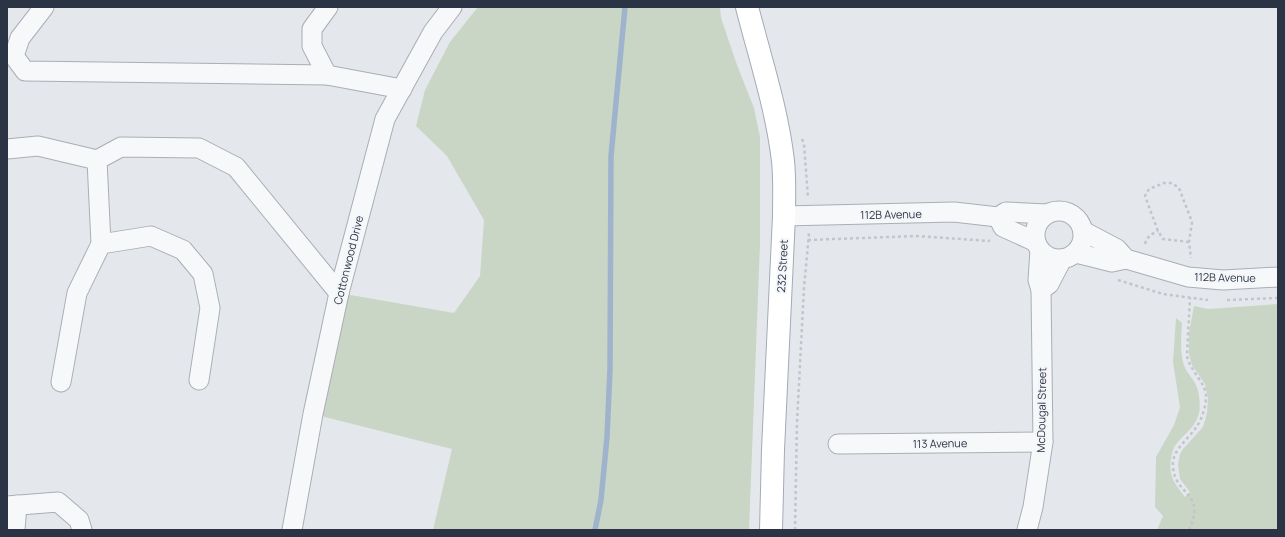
<svg xmlns="http://www.w3.org/2000/svg" width="1285" height="537" viewBox="0 0 1285 537" font-family="Manrope,sans-serif">
<rect width="100%" height="100%" fill="#e4e7ec"/>
<!-- green -->
<g fill="#c9d6c5">
<polygon points="478,7 720,7 721,18 737,65 754,108 760,137 760,243 749,530 433,530 452,449 313,414 339,293 454,313 480,276 484,220 447,156 416,126 425,90 450,42"/>
<path d="M1278,304V530H1157L1163,516L1155,507L1156,457L1174,425L1180,407L1173,362L1176,318L1182,323C1181,336 1180,349 1183,362C1185,371 1191,376 1195,383C1199,391 1201,404 1199,413C1195,428 1186,432 1178,442C1173,447 1172,453 1171,459C1168,476 1175,484 1185,497L1190,492L1180,479L1178,464L1180,454L1183,449L1203,427L1207,413L1208,398L1205,384L1192,365L1189,354V333L1194,306L1208,309Z"/>
</g>
<g fill="none" stroke-linecap="round" stroke-linejoin="round">
<!-- stream -->
<polyline stroke="#9fb4cc" stroke-width="5.5" points="595,530 601,500 607,437 610,369 611,156 625,7"/>
<defs>
<g id="minor">
<polyline points="44,7 20,38 14,56 25,71 327,75 402,89"/>
<polyline points="327,75 312,46 312,29 328,7"/>
<polyline points="7,149 38,146 97,160 121,147 199,148 236,167 339,293"/>
<circle cx="1059" cy="235" r="24"/>
<polyline points="784,216 954,212 998,217 1006,212 1047,214"/>
<polyline points="998,217 1003,227 1036,242"/>
<polyline points="1083,231 1117,249 1126,259 1188,277 1223,280 1278,277"/>
<polyline points="101,244 151,236 183,250 203,274 210,308 199,380"/>
<polyline points="1076,253 1112,262 1126,259"/>
<polyline points="1041,290 1049,284 1062,259"/>
<polyline points="61,382 77,293 101,244 97,160"/>
<polyline points="838,444 1043,442"/>
<polyline points="7,506 58,502 79,520 82,530"/>
<polyline points="15,530 17,505"/>
<polyline points="292,530 313,414 339,293 385,119 433,32 452,7"/>
<polyline points="1027,530 1033,507 1043,442 1041,290 1038,280 1040,250"/>
</g>
<path id="major" d="M747,7C760,58 777,109 783,161C785,180 784,198 784,216L773,450L771,530"/>
</defs>
<!-- minor casing -->
<use href="#minor" stroke="#a9aeb7" stroke-width="21"/>
<!-- major casing -->
<use href="#major" stroke="#a3abb8" stroke-width="24"/>
<!-- path -->
<g stroke="#c2c5cb" stroke-width="2.5" stroke-dasharray="3 3" stroke-linecap="butt">
<polyline points="802,139 804,144 808,198"/>
<polyline points="808,240 916,236 990,241"/>
<polyline points="1189,242 1163,239 1158,231 1145,196 1149,189 1164,183 1172,183 1179,188 1192,222 1189,242 1191,258"/>
<path d="M1145,244C1147,237 1151,234 1158,231"/>
<polyline points="1118,280 1163,294 1208,300"/>
<polyline points="1227,300 1278,298"/>
<polyline points="795,530 797,422 804,288 809,233"/>
<path d="M1189,530C1207,492 1175,496 1173,467C1171,450 1189,439 1197,426C1202,419 1206,406 1206,397C1207,384 1190,371 1187,356L1190,298"/>
</g>
<!-- minor -->
<use href="#minor" stroke="#f7f8fa" stroke-width="19"/>
<!-- major -->
<use href="#major" stroke="#fff" stroke-width="22"/>
</g>
<g text-anchor="middle" dominant-baseline="central" stroke-width="4" stroke-linejoin="round" paint-order="stroke">
<!-- street labels -->
<g font-size="11" fill="#2b3445" stroke="#f4f6f9">
<text transform="translate(891 214) rotate(-1)">112B Avenue</text>
<text transform="translate(348 260) rotate(-76)">Cottonwood Drive</text>
<text transform="translate(782 266) rotate(-87)">232 Street</text>
<text transform="translate(1225 277) rotate(1)">112B Avenue</text>
<text transform="translate(1041 410) rotate(-89)">McDougal Street</text>
<text transform="translate(940 443) rotate(-1)">113 Avenue</text>
</g>
</g>
<!-- border -->
<rect width="1285" height="537" fill="none" stroke="#2b3445" stroke-width="16"/>
</svg>
